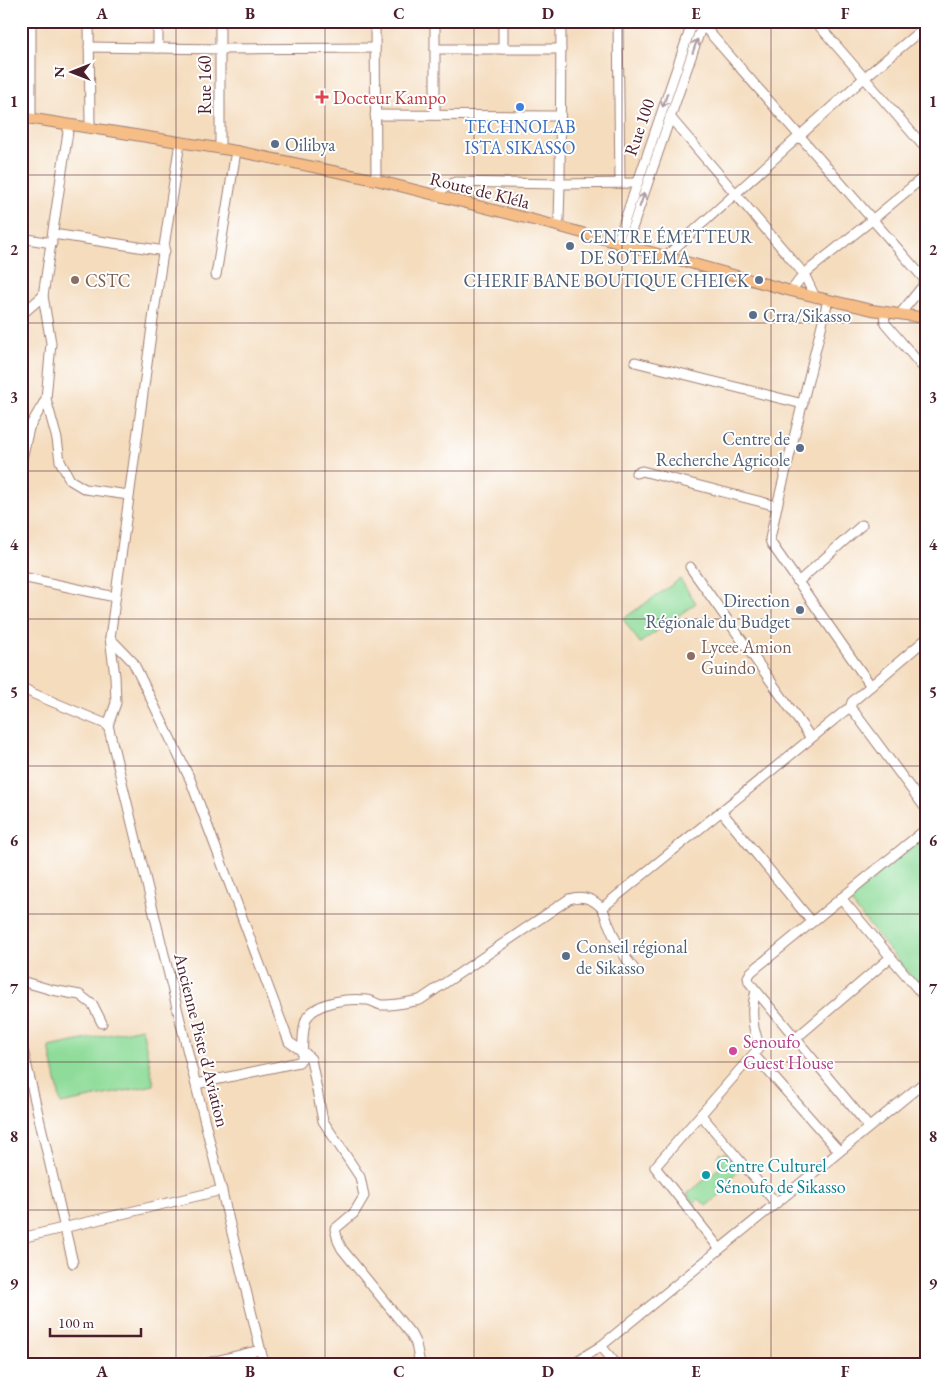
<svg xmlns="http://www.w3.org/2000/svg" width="947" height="1385" viewBox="0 0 947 1385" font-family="'EB Garamond',serif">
<rect width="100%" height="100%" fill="#fff"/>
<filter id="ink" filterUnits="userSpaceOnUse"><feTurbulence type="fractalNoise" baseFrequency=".02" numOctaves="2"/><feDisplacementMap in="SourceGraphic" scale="10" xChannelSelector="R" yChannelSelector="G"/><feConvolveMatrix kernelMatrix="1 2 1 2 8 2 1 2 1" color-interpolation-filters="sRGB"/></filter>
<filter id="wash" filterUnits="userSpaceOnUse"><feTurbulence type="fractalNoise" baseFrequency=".0096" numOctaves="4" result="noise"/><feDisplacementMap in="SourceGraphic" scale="20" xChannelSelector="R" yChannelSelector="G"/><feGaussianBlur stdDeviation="1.12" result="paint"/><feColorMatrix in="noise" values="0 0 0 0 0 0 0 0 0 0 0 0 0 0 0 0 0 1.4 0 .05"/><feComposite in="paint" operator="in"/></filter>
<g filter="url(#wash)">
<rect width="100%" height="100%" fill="#f4dcbd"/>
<!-- green -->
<g fill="#8fdc9a" stroke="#6c7e62">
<polygon points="680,579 696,603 640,643 623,619"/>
<polygon points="923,837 926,841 926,995 848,899"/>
<polygon points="142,1028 154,1085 61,1104 49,1047"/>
<polygon points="725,1152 740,1170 718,1188 722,1193 706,1206 699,1199 694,1203 687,1194 723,1165 717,1156 720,1153 722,1155"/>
</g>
</g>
<g filter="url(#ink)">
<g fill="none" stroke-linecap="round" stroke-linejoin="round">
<defs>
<g id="minor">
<polyline points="89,21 90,128"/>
<polyline points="220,21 220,149"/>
<polyline points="375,21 376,180"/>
<polyline points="503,21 503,49"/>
<polyline points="618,21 620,182"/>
<polyline points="815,21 926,149"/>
<polyline points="692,22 702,24 926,281"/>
<polyline points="89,47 220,49 375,48"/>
<polyline points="158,48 158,21"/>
<polyline points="435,49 561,49"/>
<polyline points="375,115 560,116"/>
<polyline points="435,115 435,21"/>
<polyline points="670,117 804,274 815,297"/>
<polyline points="31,119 31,21"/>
<polyline points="69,125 43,296 51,343 46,399 57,439 60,461 70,480 85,489 129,495"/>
<polyline points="436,196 444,188 455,182 560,184 637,183"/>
<polyline points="557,226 559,219 560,184 561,21"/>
<polyline points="53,234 165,251"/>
<polyline points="21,238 52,243"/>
<polyline points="617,243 693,21"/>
<polyline points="626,246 703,22"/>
<polyline points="665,257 864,78 926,26"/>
<polyline points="216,275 236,151"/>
<polyline points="791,291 804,274 872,220 926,175"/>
<polyline points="828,300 777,506 770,539 771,543 871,686"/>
<polyline points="884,312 885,323 926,371"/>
<polyline points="900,314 926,282"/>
<polyline points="21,315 43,296"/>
<polyline points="635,362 803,404"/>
<polyline points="21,463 29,428 46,399"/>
<polyline points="636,473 642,471 777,506"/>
<polyline points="690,567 811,738"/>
<polyline points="22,577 115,597"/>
<polyline points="798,582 862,525"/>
<polyline points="110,638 133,662 190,779 289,1042 305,1053 311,1059 323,1121 360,1177 364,1196 354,1213 335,1229 338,1241 342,1249 411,1334 416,1344 420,1364"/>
<polyline points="21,687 34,694 108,725"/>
<polyline points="850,708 855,713 926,809"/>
<polyline points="108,725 264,1364"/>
<polyline points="108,725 116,703 115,676 110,638 154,312 180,142"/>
<polyline points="721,811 812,922"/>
<polyline points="841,898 926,999"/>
<polyline points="602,908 846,710 850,708 852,702 926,639"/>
<polyline points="21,981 52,990 80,995 93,1005 102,1023"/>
<polyline points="795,1039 891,957"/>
<polyline points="21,1041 73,1263"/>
<polyline points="754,1055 839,1151"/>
<path d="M196,1084L299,1062L302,1058C303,1048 302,1024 308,1016C320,1001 349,998 367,1000C372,1000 376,1004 381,1005C394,1006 408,1002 420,1000L569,899C581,895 592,898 601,907C605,911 606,920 609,925C615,940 624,957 634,969"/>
<polyline points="701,1115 775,1202"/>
<polyline points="869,1127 749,982 748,977 751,972 926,829"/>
<polyline points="21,1238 222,1190"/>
<path d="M719,1248L655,1167L758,1049C759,1041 756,1036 754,1028C752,1013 752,1005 756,991"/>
<polyline points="601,1346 616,1364"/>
<polyline points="203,1364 260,1350"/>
<polyline points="572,1364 601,1346 926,1081"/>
</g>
<polyline id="major" points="21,117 236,151 376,180 557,226 791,291 872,310 926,318"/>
</defs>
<!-- minor casing -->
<use href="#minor" stroke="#9f7e74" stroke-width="11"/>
<!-- major casing -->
<use href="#major" stroke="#9f7e74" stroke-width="12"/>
<!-- minor -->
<use href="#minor" stroke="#fff" stroke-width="9"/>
<!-- major -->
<use href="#major" stroke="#f6be86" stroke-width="10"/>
</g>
<!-- one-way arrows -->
<defs><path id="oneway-shaft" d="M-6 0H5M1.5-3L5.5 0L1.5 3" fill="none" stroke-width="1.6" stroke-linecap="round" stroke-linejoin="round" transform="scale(1.25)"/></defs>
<g stroke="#ae9aa0">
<use href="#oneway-shaft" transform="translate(695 46) rotate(-71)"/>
<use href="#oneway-shaft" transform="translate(665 100) rotate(109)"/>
<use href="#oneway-shaft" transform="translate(642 200) rotate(-71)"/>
</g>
</g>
<!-- grid -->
<path fill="none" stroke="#4a1f2b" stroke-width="1" stroke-opacity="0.55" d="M176,21V1364M325,21V1364M474,21V1364M622,21V1364M771,21V1364M21,175H926M21,323H926M21,471H926M21,619H926M21,766H926M21,914H926M21,1062H926M21,1210H926"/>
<!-- markers -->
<path fill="#e0444e" stroke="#fff" stroke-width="2" d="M319.5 89.5h5v5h5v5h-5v5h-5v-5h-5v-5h5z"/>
<circle fill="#3f7fe0" stroke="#fff" stroke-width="2" cx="520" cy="107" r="5"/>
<g fill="#5c6f8a" stroke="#fff" stroke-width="2">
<circle cx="275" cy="144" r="5"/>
<circle cx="570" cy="246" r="5"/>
<circle cx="759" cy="280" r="5"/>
<circle cx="753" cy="315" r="5"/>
<circle cx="800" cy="448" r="5"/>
<circle cx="800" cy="610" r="5"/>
<circle cx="566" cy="956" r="5"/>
</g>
<g fill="#8d6e63" stroke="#fff" stroke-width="2">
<circle cx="75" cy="280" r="5"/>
<circle cx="691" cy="656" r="5"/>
</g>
<circle fill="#d1479c" stroke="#fff" stroke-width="2" cx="733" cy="1051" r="5"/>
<circle fill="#0f9aa8" stroke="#fff" stroke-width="2" cx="706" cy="1175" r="5"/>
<g text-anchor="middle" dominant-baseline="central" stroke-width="4" stroke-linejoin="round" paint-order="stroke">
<!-- street labels -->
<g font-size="18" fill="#4a1f2b" stroke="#fff">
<text transform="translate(204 85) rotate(-90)">Rue 160</text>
<text transform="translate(639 127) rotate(-71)">Rue 100</text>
<text transform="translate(480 190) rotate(14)">Route de Kléla</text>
<text transform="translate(202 1040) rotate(76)">Ancienne Piste d'Aviation</text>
</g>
<!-- health labels -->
<g font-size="18" fill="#be3a42" stroke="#fff" text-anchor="start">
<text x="333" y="97">Docteur Kampo</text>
</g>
<!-- shop labels -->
<g font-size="18" fill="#366cbe" stroke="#fff">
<text x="520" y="126">TECHNOLAB<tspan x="520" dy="21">ISTA SIKASSO</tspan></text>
</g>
<!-- service labels -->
<g font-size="18" fill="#4e5e75" stroke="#fff" text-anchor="start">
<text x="285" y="144">Oilibya</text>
<text x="580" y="236">CENTRE ÉMETTEUR<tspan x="580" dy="21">DE SOTELMA</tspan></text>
<text x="749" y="280" text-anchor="end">CHERIF BANE BOUTIQUE CHEICK</text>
<text x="763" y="315">Crra/Sikasso</text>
<text x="790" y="438" text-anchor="end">Centre de<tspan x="790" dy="21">Recherche Agricole</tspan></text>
<text x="790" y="600" text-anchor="end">Direction<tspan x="790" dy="21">Régionale du Budget</tspan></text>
<text x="576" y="946">Conseil régional<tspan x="576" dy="21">de Sikasso</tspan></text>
</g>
<!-- education labels -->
<g font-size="18" fill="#785e54" stroke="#fff" text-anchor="start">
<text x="85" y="280">CSTC</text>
<text x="701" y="646">Lycee Amion<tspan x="701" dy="21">Guindo</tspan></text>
</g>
<!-- hotel labels -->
<g font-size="18" fill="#b23c85" stroke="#fff" text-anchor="start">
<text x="743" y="1041">Senoufo<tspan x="743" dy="21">Guest House</tspan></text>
</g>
<!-- culture labels -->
<g font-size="18" fill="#0d838f" stroke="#fff" text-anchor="start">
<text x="716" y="1165">Centre Culturel<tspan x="716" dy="21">Sénoufo de Sikasso</tspan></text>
</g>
</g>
<!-- margin -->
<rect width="947" height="1385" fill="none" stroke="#fff" stroke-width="55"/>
<!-- north arrow -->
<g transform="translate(72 72) rotate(270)" stroke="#ffffff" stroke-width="4" paint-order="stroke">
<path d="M0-4L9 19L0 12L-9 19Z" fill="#4a1f2b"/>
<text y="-8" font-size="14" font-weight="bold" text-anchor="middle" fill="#4a1f2b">N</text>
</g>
<!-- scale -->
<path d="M50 1328v8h91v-8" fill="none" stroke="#4a1f2b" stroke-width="2.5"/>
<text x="58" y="1328" font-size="15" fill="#4a1f2b" stroke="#ffffff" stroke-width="4" paint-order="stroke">100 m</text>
<rect x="28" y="28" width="892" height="1330" fill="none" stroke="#4a1f2b" stroke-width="2"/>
<g font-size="16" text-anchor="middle" font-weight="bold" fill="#4a1f2b">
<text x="102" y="19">A</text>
<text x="250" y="19">B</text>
<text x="399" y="19">C</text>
<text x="548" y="19">D</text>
<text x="696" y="19">E</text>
<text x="845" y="19">F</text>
<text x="14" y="107">1</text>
<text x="933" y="107">1</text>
<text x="14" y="255">2</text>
<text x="933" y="255">2</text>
<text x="14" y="403">3</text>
<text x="933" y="403">3</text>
<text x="14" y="550">4</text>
<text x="933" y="550">4</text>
<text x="14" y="698">5</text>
<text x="933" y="698">5</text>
<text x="14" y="846">6</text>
<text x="933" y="846">6</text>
<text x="14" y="994">7</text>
<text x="933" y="994">7</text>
<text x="14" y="1142">8</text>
<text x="933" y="1142">8</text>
<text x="14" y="1289">9</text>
<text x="933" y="1289">9</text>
<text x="102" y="1377">A</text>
<text x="250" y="1377">B</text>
<text x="399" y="1377">C</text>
<text x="548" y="1377">D</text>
<text x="696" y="1377">E</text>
<text x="845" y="1377">F</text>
</g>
</svg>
